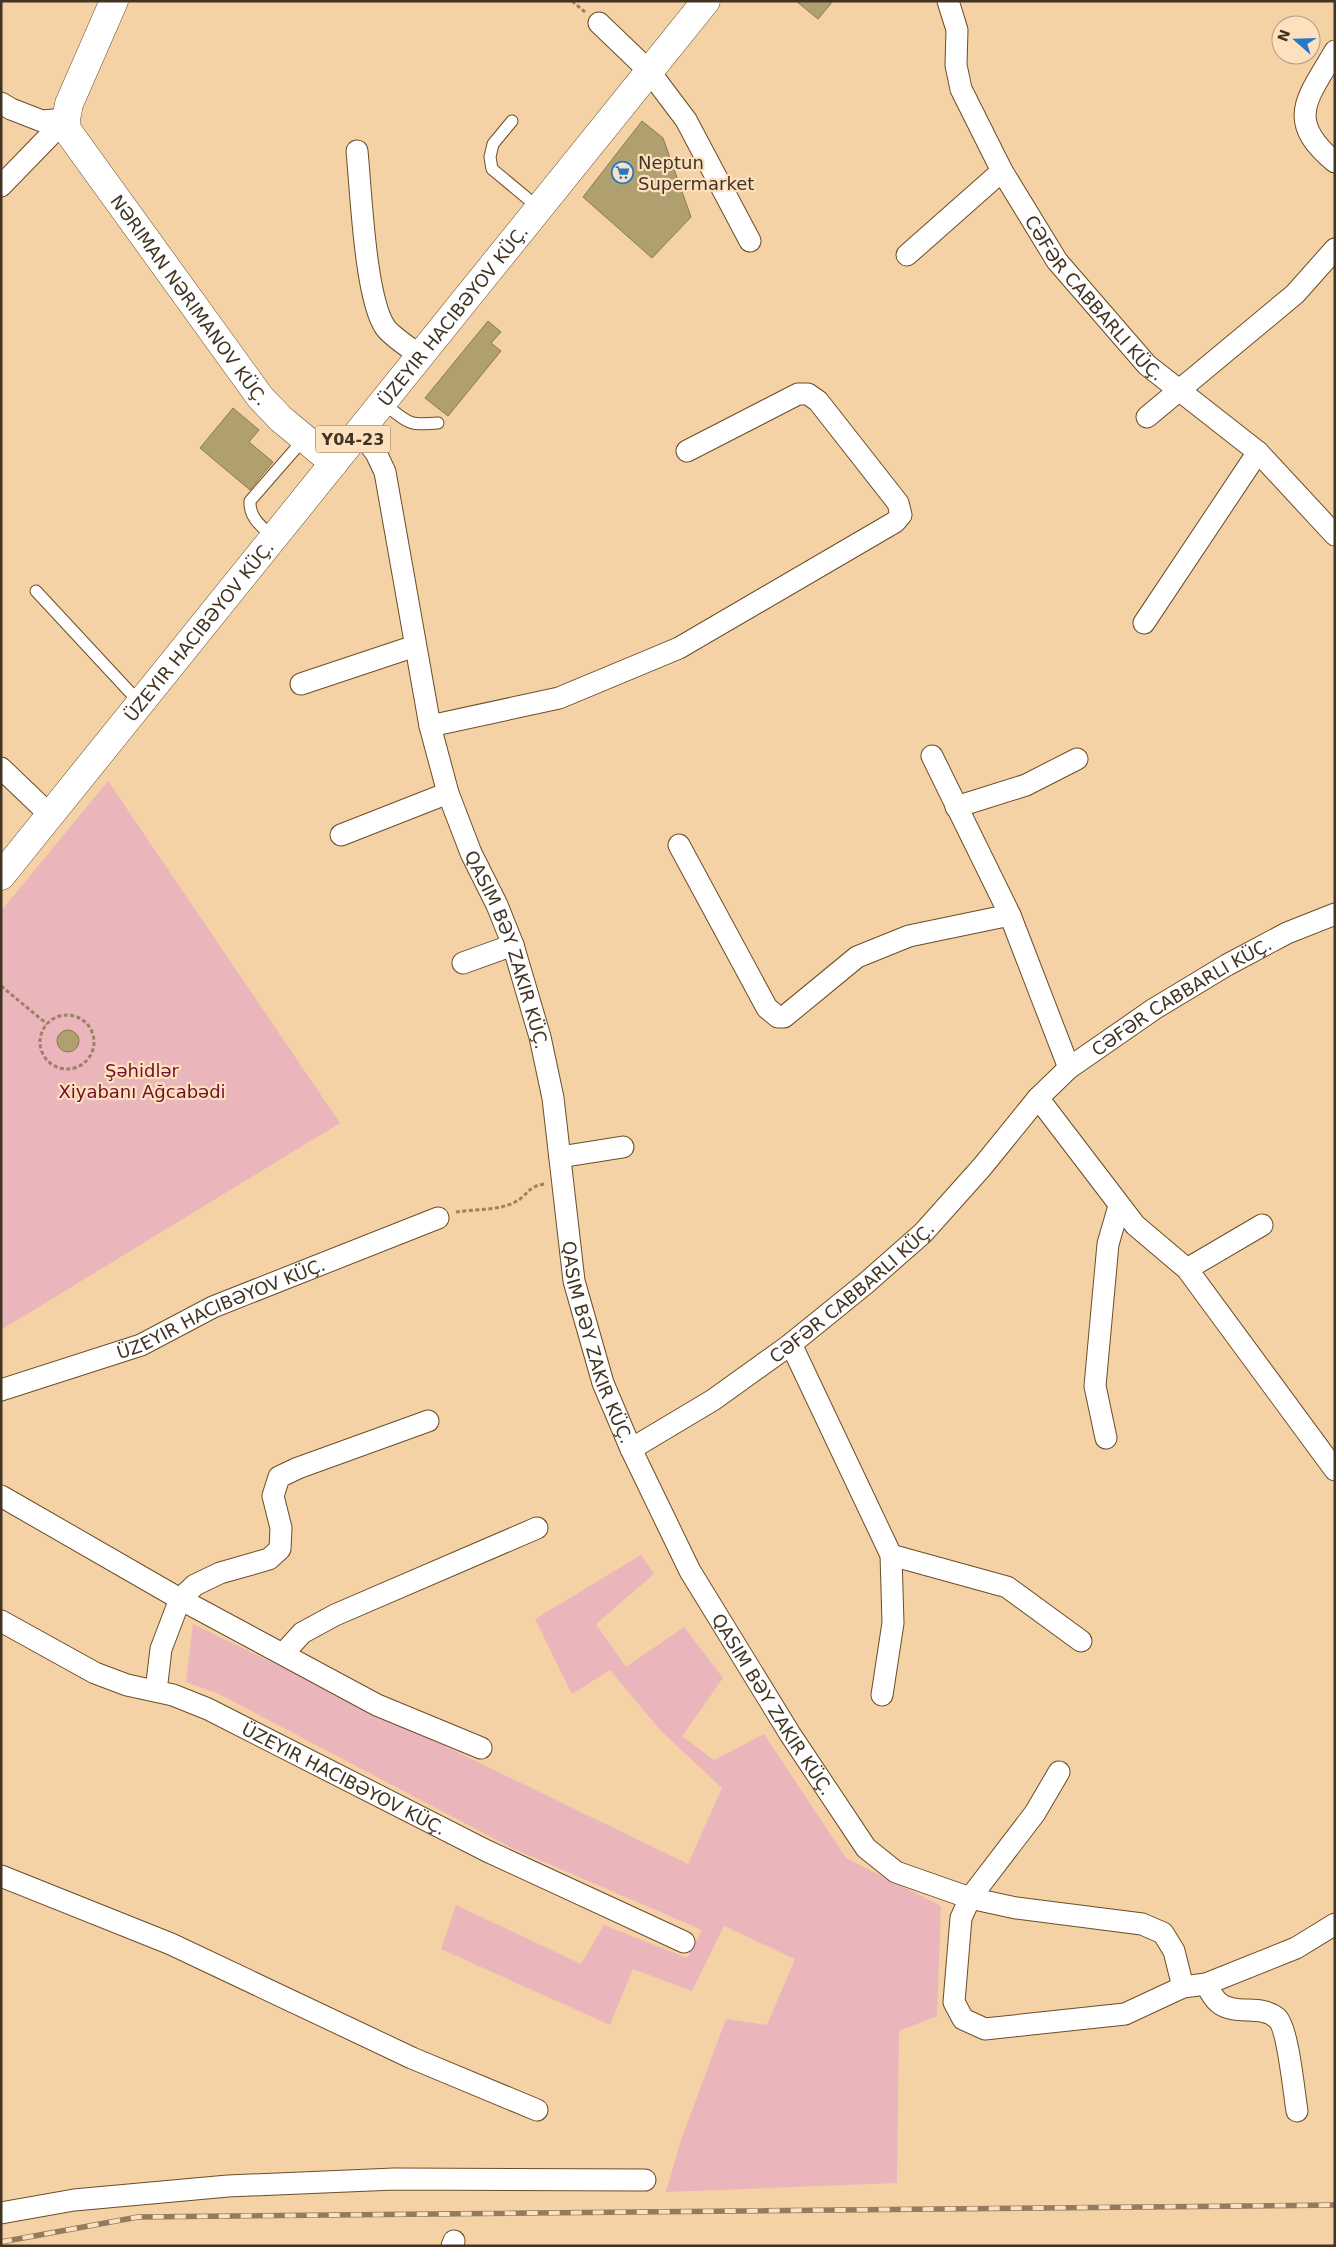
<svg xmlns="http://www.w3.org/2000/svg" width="1336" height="2247" viewBox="0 0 1336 2247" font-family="'DejaVu Sans',sans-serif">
<rect width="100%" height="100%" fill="#f5d1a6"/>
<!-- green -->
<g fill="#eab6bc">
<polygon points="108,781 340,1123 1,1330 1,911"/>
<polygon points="641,1555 654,1574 596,1624 626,1667 684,1627 723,1678 682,1736 714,1760 764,1734 846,1858 941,1906 937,2016 899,2031 897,2183 666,2192 681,2140 726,2019 767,2025 795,1959 724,1926 692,1991 633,1969 610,2025 441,1949 456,1905 581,1964 604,1925 687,1958 702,1930 514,1849 219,1694 186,1682 193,1624 688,1864 722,1788 661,1731 610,1670 572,1694 535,1619"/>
</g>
<!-- building -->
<g fill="#b1a06f" stroke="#8b7b4b">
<polygon points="796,1 833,1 818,19"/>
<polygon points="642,121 663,138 691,217 652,258 583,197"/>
<polygon points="488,321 501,332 491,343 501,351 448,416 425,398"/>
<polygon points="233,408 259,430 249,442 273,462 250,490 200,448"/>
<circle cx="68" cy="1041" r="11"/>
</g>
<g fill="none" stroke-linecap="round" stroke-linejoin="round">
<defs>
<g id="lane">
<polyline points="512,121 493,144 490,157 492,169 539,208"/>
<path d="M383,403C408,422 406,426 438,423"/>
<path d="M274,538C262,527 249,518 250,501L304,439"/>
<polyline points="36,591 140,703"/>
</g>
<g id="street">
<path id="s1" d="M948,1L957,30L956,65L961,89L1002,171L1057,261L1147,365L1258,452L1335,535"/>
<polyline points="599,23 649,71 686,120 750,241"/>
<path d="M1335,51C1308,98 1284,120 1335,162"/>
<polyline points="1,103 11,109 42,121 66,119"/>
<path d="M357,151C361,191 365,297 385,327C391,336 411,349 421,356"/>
<polyline points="1,186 66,119"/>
<polyline points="907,255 1002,171"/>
<polyline points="1147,417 1295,294 1335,249"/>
<path id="s2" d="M359,431L376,453L385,472L430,726L448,793L471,853L497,905L513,945L540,1037L553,1098L574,1281L603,1383L631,1449L690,1571L790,1734L866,1848L896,1872L970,1898L1016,1908L1142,1924L1163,1933L1174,1951L1183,1987"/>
<polyline points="1144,623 1258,452"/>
<polyline points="301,684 415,646"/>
<polyline points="430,726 559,698 679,648 895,522 901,515 898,503 818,401 808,394 798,394 687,451"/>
<polyline points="932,756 1010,915 1069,1068"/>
<polyline points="1,768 50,815"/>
<polyline points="956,807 1026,785 1077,759"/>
<polyline points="341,835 448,793"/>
<polyline points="679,845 767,1008 778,1017 784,1017 857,957 909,936 1010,915"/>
<polyline points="463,963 513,945"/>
<polyline points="1038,1098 1135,1225 1187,1269 1335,1470"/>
<polyline points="560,1157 623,1147"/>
<polyline points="1187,1269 1262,1225"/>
<polyline points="791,1344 891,1555 893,1623 882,1695"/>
<path id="s3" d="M1,1390L141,1345L213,1307L438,1218"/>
<polyline points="1106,1438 1095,1386 1108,1244 1119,1206"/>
<path id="s4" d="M631,1449L713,1400L791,1344L865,1284L923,1233L982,1167L1038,1098L1069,1068L1154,1009L1227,965L1287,933L1335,914"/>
<polyline points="1,1496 180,1599 377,1705 481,1748"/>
<polyline points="891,1555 1007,1587 1081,1641"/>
<path id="s5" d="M1,1621L95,1673L127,1685L173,1695L208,1709L487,1851L684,1942"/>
<polyline points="283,1654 302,1633 335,1615 537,1528"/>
<polyline points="156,1691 161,1649 180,1599 195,1585 220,1573 269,1559 280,1549 281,1528 273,1496 279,1477 298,1468 428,1421"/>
<polyline points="1059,1772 1035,1813 970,1898 961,1918 954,2002 963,2019 985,2029 1125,2014 1183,1987 1206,1984 1296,1948 1335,1924"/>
<polyline points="1,1876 171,1944 412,2058 537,2110"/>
<path d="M1206,1984C1209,1990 1213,1998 1219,2003C1235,2016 1261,2004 1277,2018C1288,2028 1294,2093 1297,2111"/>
<polyline points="1,2213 74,2200 228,2186 394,2179 645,2180"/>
<polyline points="452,2246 454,2241"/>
</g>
<g id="secondary">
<path id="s6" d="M114,1L69,104L66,119L67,130L260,397L281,419L334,463"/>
</g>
<g id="primary">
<path id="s7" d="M1,876L706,1"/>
</g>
</defs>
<!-- lane casing -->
<use href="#lane" stroke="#6c4d26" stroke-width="13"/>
<!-- street casing -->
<use href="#street" stroke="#6c4d26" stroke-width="23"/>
<!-- secondary casing -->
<use href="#secondary" stroke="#6c4d26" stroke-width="29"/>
<!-- primary casing -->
<use href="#primary" stroke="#6c4d26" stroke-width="29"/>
<!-- path -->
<g stroke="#9b8264" stroke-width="3" stroke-dasharray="4 2.5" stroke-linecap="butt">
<polyline points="572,1 585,12"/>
<polyline points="1,986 47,1024"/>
<circle cx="67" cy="1042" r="27"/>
<path d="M456,1212C474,1209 498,1211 515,1202C528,1196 526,1187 544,1184"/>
</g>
<!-- lane -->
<use href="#lane" stroke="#fff" stroke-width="11"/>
<!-- street -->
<use href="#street" stroke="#fff" stroke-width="21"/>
<!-- secondary -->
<use href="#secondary" stroke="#fff" stroke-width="28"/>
<!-- primary -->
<use href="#primary" stroke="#fff" stroke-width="28"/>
<defs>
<polyline id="rail" points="1,2242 138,2217 1335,2205"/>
</defs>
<!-- rail casing -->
<use href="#rail" stroke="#937b5f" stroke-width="5.5"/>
<!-- rail -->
<use href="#rail" stroke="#fde0be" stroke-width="4" stroke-dasharray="11" stroke-linecap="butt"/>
</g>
<!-- icons -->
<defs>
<symbol id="supermarket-ring" viewBox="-11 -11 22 22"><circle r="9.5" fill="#fde0be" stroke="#2578c7" stroke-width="1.5"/><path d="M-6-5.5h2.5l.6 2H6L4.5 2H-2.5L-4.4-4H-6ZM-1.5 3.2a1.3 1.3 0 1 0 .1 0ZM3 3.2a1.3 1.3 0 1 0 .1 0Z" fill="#2578c7"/></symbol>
</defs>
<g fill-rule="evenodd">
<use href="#supermarket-ring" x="610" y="160" width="25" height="25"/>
</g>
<g text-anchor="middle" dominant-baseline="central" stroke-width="4.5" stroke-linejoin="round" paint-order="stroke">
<!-- shield labels -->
<rect fill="#fde0be" stroke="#7a6852" stroke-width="1" x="315.5" y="425.5" width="75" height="27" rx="4"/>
<g font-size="16" font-weight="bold" fill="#423423">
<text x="353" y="439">Y04-23</text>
</g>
<!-- poi labels -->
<g font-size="18" fill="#423423" stroke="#fde0be" text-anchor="start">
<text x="638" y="162">Neptun<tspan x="638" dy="21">Supermarket</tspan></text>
</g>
<!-- street labels -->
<g font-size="18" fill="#423423" stroke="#fde0be">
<text stroke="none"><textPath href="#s1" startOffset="339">CƏFƏR CABBARLI KÜÇ.</textPath></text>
<text stroke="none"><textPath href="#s6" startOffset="348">NƏRIMAN NƏRIMANOV KÜÇ.</textPath></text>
<text stroke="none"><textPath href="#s7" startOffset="720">ÜZEYIR HACIBƏYOV KÜÇ.</textPath></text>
<text stroke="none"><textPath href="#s7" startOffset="315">ÜZEYIR HACIBƏYOV KÜÇ.</textPath></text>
<text stroke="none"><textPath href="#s2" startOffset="544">QASIM BƏY ZAKIR KÜÇ.</textPath></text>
<text stroke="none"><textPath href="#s4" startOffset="718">CƏFƏR CABBARLI KÜÇ.</textPath></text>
<text stroke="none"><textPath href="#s4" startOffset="271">CƏFƏR CABBARLI KÜÇ.</textPath></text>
<text stroke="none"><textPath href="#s3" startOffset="235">ÜZEYIR HACIBƏYOV KÜÇ.</textPath></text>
<text stroke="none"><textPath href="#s2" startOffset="949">QASIM BƏY ZAKIR KÜÇ.</textPath></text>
<text stroke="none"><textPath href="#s2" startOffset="1354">QASIM BƏY ZAKIR KÜÇ.</textPath></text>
<text stroke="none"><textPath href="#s5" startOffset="379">ÜZEYIR HACIBƏYOV KÜÇ.</textPath></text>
</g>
<!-- park labels -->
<g font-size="18" fill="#700f2b" stroke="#fde0be">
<text x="142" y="1070">Şəhidlər<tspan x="142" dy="21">Xiyabanı Ağcabədi</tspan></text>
</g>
</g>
<!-- border -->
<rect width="1336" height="2247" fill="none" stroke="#423423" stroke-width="5"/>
<!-- north arrow -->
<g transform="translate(1296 40) rotate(290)"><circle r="24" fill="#fde0be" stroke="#b29b80"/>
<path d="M0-4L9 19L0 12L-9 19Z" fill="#2578c7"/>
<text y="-8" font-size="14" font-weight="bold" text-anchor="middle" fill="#423423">N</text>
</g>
</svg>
